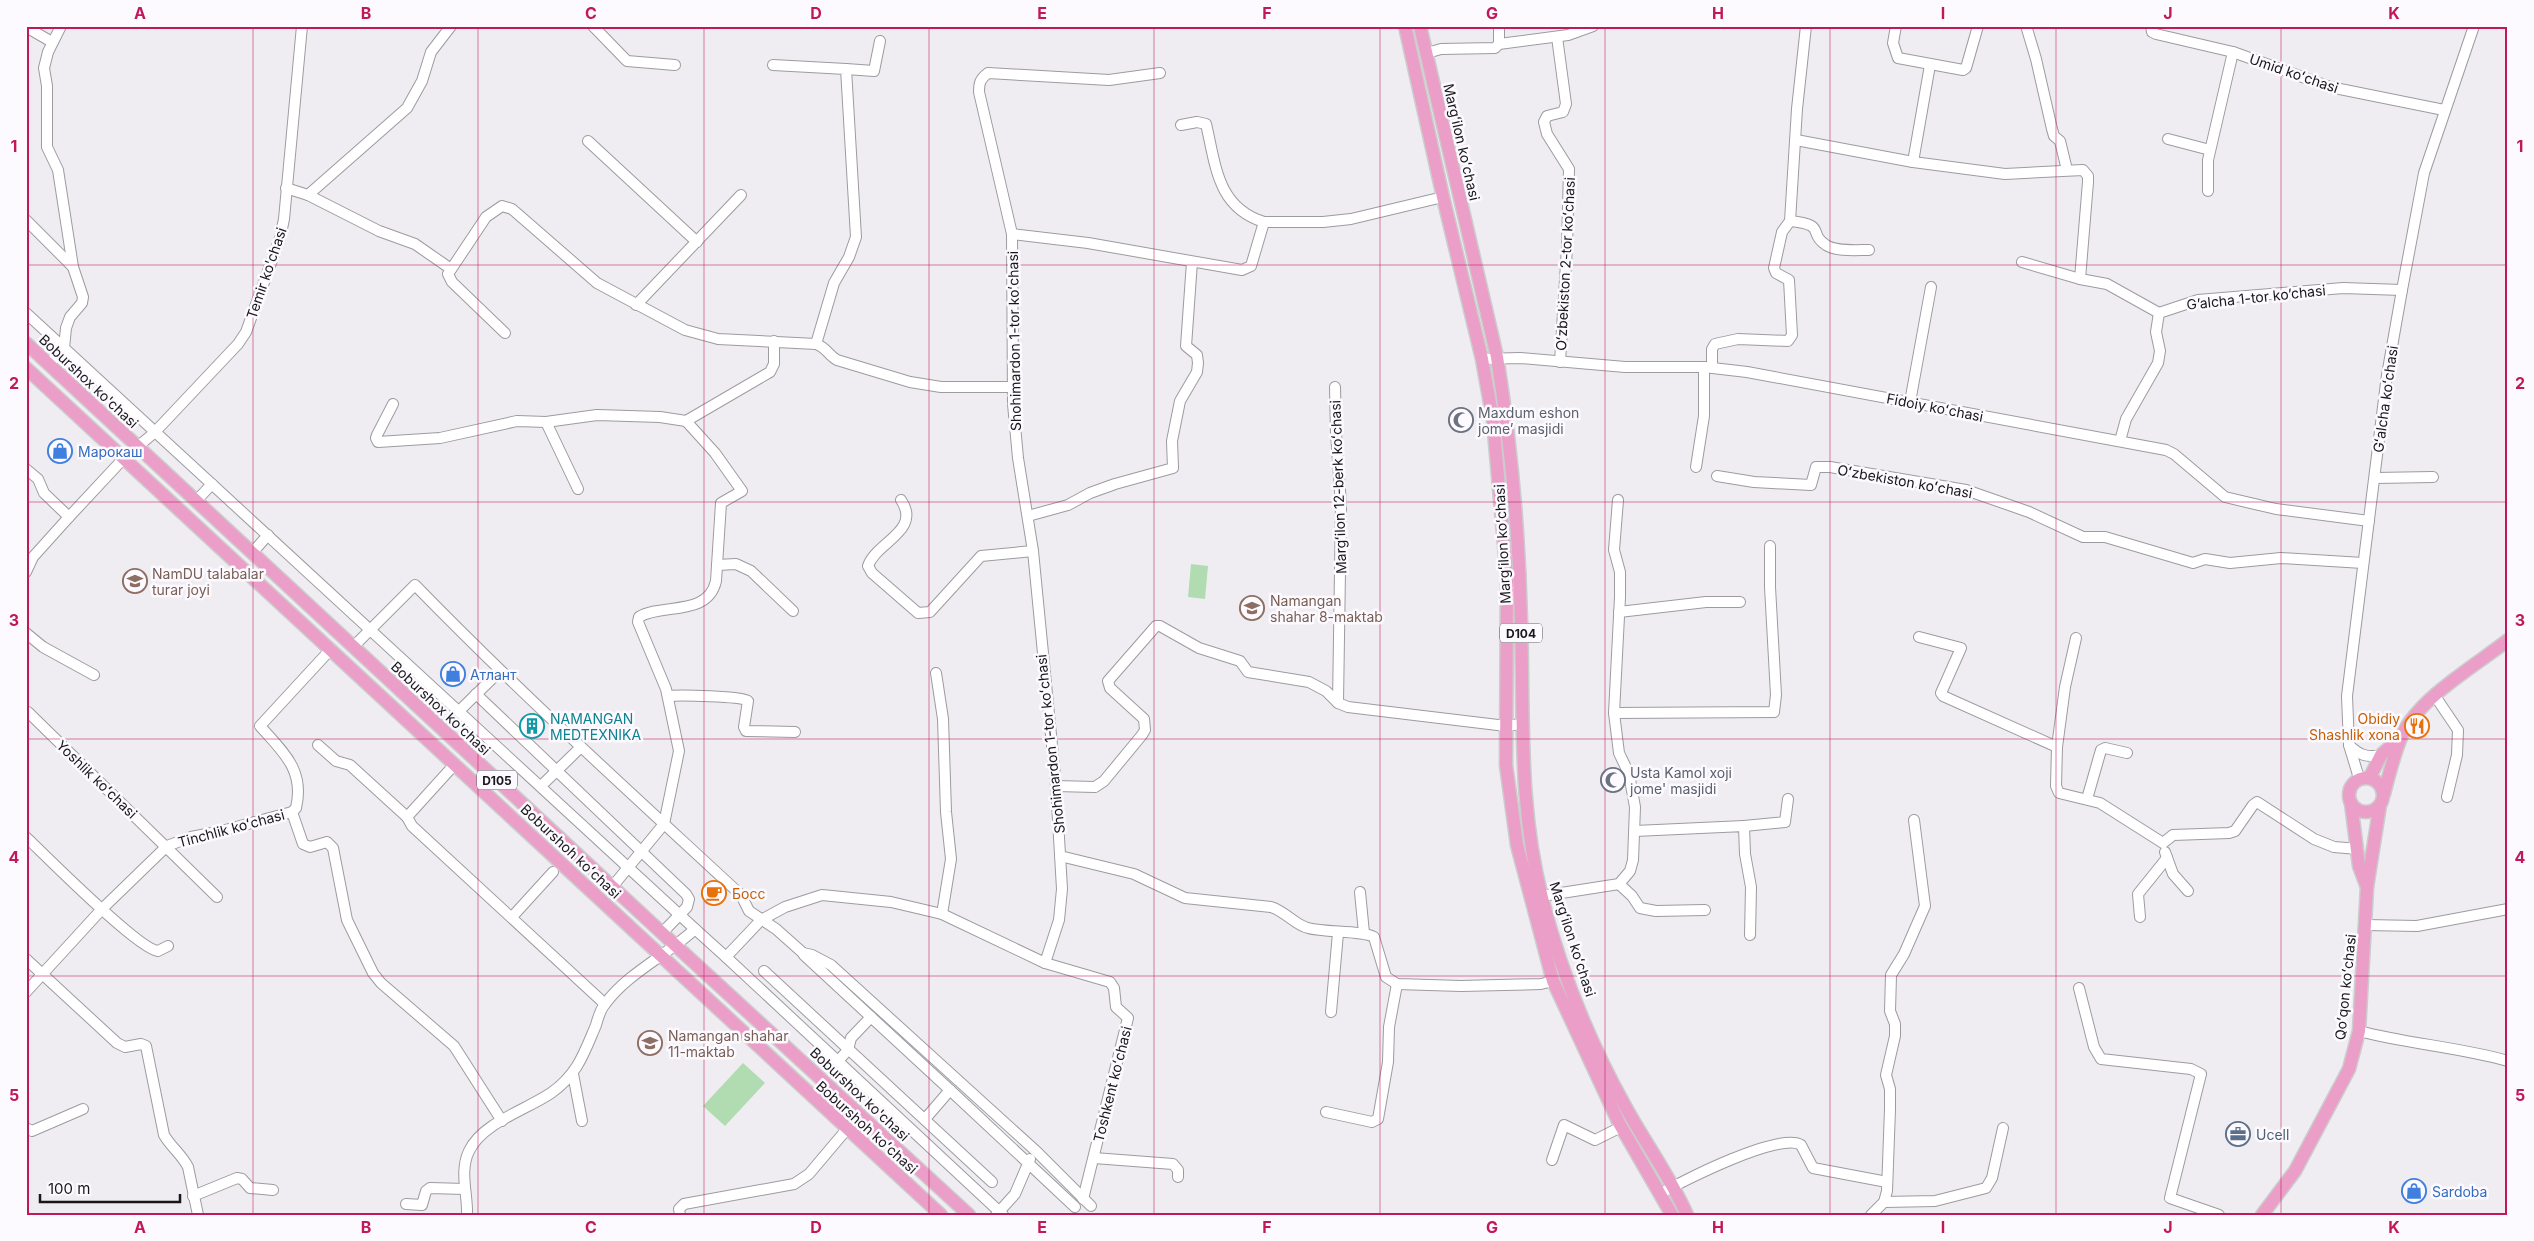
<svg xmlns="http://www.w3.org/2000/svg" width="2534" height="1241" viewBox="0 0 2534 1241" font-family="Inter,sans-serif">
<rect width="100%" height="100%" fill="#efedf2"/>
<!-- green -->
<g fill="#b1dcb1">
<polygon points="1191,564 1208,566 1205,599 1188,597"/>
<polygon points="743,1063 765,1083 725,1126 703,1106"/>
</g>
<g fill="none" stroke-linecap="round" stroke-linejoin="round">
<defs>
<g id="minor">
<polyline points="61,26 48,52 44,68 47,86 47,147 58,170 73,267 83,297 82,303 70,317 66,328 64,348 695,929"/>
<polyline points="593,26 627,61 675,65"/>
<polyline points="1896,26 1893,43 1898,58 1963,70 1966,68 1978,26"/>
<polyline points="2151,26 2152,32 2156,34 2233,52 2330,87 2444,110"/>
<polyline points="26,27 52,42"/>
<polyline points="2027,29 2036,59 2052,129 2054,136 2060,141 2067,170"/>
<polyline points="1557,37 1566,104 1563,112 1547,116 1544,122 1547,134 1569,169 1567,247 1560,362"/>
<polyline points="1499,44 1499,26"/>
<polyline points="1427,53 1441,49 1495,48 1499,44 1568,35 1593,26"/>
<polyline points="773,65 846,69 856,237 849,257 834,283 816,344"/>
<polyline points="846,69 874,71 880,41"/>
<path d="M1181,125L1197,122L1206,124C1216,166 1217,207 1264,222"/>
<polyline points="2168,139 2210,150"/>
<polyline points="1796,140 1913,162 2005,174 2083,170 2088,176 2088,182 2080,279 2107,284 2159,313"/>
<polyline points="588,141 697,242"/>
<polyline points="1913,162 1930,65"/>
<polyline points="286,188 308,195 379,231 415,244 451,269"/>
<polyline points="2208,191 2208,160 2233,52"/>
<polyline points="308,195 407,108 422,81 431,52 451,26"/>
<polyline points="26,220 73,267"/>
<path d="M1790,221C1828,225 1807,233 1826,245C1836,252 1857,250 1869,250"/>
<path d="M1012,234L979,92C979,83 980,79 988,73L1109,80L1160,73"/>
<polyline points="2022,262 2080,279"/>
<polyline points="636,305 741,195"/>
<polyline points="26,313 64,348 49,364"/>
<path d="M505,333L452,282L448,274L486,217L502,206L512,209L597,283L685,330L718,339L816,344C826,347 828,355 837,360L910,382L941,387H1013"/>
<polyline points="1482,359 1520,358 1625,367 1704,367 1747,372 2166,450 2174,454 2225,497 2276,509 2369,521"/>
<polyline points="1712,368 1712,349 1715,344 1738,339 1788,341 1792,335 1789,280 1776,273 1774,268 1782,232 1790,221 1797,109 1806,26"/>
<polyline points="1335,387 1336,433 1341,505 1338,703 1348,707 1506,726 1521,724"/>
<polyline points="1910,402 1931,287"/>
<polyline points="393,404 377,435 376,438 378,442 440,438 517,421 546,422 597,415 660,417 686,421"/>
<polyline points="546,422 578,489"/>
<polyline points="2120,441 2126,419 2158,363 2160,351 2156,332 2159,313 2198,300 2343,288 2402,290"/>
<polyline points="1696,467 1704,416 1704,367"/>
<polyline points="26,469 38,479 44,493 69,517"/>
<polyline points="1717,476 1754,482 1811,485 1816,467 1830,467 1966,490 2029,512 2083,537 2105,537 2193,563 2205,559 2230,563 2281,558 2363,563"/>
<polyline points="2375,478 2433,477"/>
<path d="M901,500C922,531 876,542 868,566L872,573L918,613L930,612L981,556L1033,551"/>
<polyline points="196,501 212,484"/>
<polyline points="1028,516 1068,505 1090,493 1115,484 1173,468 1172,441 1180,401 1197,372 1198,363 1197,355 1186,346 1192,262"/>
<polyline points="252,553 268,535"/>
<polyline points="717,565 736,564 751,571 793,611"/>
<polyline points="26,572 33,557 69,517 124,458 154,433 238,344 246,332 280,238 284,219 302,26"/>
<polyline points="1619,612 1706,602 1740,602"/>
<polyline points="26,633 43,647 94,675"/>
<polyline points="1919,637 1961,648 1941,693 1943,696 2057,747 2056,786 2059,793 2100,803 2163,843 2173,835 2229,833 2235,831 2253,805 2257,802 2314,839 2334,847 2358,849"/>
<path d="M353,647L415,585C520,693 631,793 741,895L749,911L776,929L803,953L812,955L831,965L1037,1152L1091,1206"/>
<polyline points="936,673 943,719 946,812 951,859 942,914"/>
<polyline points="476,694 686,894 689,899 687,907 662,933"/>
<path d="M668,696C680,695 742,696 748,701L744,727L746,731L795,732"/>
<polyline points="2435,696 2458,730 2457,755 2447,797"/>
<polyline points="459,711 500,671"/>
<polyline points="28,712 217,897"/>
<polyline points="1614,713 1774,712 1776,695 1770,587 1770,546"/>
<polyline points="318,745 336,761 350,765 407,817 412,826 605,1004"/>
<path d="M2349,745C2359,755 2367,758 2381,755"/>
<polyline points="2057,747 2065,687 2076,638"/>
<polyline points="2359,778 2349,745 2347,696 2387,375 2402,290 2424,173 2474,26"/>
<polyline points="541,786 581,747"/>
<polyline points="1056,786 1095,787 1104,781 1142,735 1145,730 1144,719 1110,688 1108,681 1156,626 1160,626 1199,648 1240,661 1248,672 1309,682 1326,691 1338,703"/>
<polyline points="2087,799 2101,750 2105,748 2127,753"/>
<polyline points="292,812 303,844 310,847 327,842 333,848 347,920 373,973 381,983 454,1046 502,1121"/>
<polyline points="407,817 455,764"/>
<polyline points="1744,826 1785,822 1788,799"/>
<polyline points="1635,831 1744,826 1745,854 1751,887 1750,935"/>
<path d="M26,837C46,856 138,949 158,951L168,946"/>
<polyline points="2165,852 2173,874 2188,891"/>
<path d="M1060,856L1134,874L1185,898L1271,907C1285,911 1295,925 1308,928C1326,933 1361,930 1374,937L1386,977L1397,984L1461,986L1541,984L1553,981"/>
<polyline points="1619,884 1632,896 1640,908 1656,911 1705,910"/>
<path d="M612,887L664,824L679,751L666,689L638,622L639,617C662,603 708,617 716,581L721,503L742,491L715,453L686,421L770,372L774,364V341"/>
<polyline points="1360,892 1364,933"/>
<polyline points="1542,896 1619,884 1630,871 1633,860 1635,807 1629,774 1619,753 1614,713 1620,597 1620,572 1614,550 1618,500"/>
<polyline points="512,917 553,872"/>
<polyline points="2140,917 2138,894 2167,858"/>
<polyline points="2366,925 2417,926 2508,909"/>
<polyline points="804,955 871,1017"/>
<polyline points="726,957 1003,1215"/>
<path d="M26,959L117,1043L125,1047L141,1044L146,1046L164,1135C171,1147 182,1155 188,1167L198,1215"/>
<polyline points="1045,963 1110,982 1114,988 1116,1007 1128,1018 1083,1199"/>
<polyline points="764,971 992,1182"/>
<polyline points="2079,988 2094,1047 2101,1059 2191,1069 2201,1074 2170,1198 2219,1215"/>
<path d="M26,992L102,909L167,846L191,837L222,831L292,812L296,808C305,770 283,752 260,726L331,649"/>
<polyline points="1331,1012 1338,933"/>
<path d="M2359,1031C2408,1044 2459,1047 2508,1061"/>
<polyline points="838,1061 848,1050 851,1038 871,1017 950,1090 925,1119"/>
<polyline points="573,1074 582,1121"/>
<polyline points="950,1090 1075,1207"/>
<polyline points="1326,1112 1372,1122 1378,1119 1388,1062 1389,1027 1397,984"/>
<polyline points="26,1128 32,1131 83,1109"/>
<polyline points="1094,1158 1173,1164 1178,1170 1178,1177"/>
<polyline points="1552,1160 1564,1125 1595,1140 1621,1127"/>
<path d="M1660,1194C1682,1181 1781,1131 1801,1145L1813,1168L1887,1182"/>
<polyline points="193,1196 237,1178 242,1179 250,1188 273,1190"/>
<polyline points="1884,1202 1935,1201 1986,1188 1992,1178 2003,1128"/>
<polyline points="406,1204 422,1205 426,1191 430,1188 465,1189"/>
<path d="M467,1215C468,1194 459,1172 469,1151C482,1123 526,1110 551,1093C578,1074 584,1053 596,1025C598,1018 600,1010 605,1004C629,972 666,956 695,929L726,957L761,920L785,907L822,895L891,902L942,914L1045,963L1059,920L1062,889L1056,786L1033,551L1018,458L1013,404L1012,234L1088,243L1242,270L1251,266L1264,222H1323L1351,219L1443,197"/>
<polyline points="680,1215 679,1209 684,1204 794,1184 809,1174 847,1129"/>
<polyline points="996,1215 1015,1194 1030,1159"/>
<polyline points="1871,1215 1884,1202 1887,1191 1890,1109 1890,1089 1886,1075 1895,1036 1895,1024 1890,1011 1891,975 1904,954 1925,906 1914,820"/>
</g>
<g id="major">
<polyline points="1405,26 1443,197 1482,359 1493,420 1507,578 1506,765 1517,845 1553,981 1619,1123 1672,1215"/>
<path d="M1420,26L1497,357C1511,444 1519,532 1521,621C1524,717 1518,803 1542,898C1560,969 1589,1041 1625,1106C1645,1143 1670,1176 1687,1215"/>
<polyline points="26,343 675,945 969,1215"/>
<polyline points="26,368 941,1215"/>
<polyline points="2370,777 2381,755 2401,737"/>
<circle cx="2366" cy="795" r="17"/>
<path d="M2384,794C2389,774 2394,754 2402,735C2420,697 2475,666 2508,640"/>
<polyline points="2351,803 2359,866 2367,887"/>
<polyline points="2262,1215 2295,1171 2349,1069 2359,1031 2367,887 2380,805"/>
</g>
</defs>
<!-- minor casing -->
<use href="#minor" stroke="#9e9ba0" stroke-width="12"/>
<!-- major casing -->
<use href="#major" stroke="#ccc" stroke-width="15"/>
<!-- minor -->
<use href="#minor" stroke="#fff" stroke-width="10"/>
<!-- major -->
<use href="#major" stroke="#eb9ec7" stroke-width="12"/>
</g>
<!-- grid -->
<path fill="none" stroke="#c2185b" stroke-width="1" stroke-opacity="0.55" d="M253,26V1215M478,26V1215M704,26V1215M929,26V1215M1154,26V1215M1380,26V1215M1605,26V1215M1830,26V1215M2056,26V1215M2281,26V1215M26,265H2508M26,502H2508M26,739H2508M26,976H2508"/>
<!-- icons -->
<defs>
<symbol id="mosque-ring" viewBox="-11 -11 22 22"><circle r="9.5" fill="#fcfaff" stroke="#6b7280" stroke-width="1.5"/><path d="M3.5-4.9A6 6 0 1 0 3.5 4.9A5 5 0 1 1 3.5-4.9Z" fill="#6b7280"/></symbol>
<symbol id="shop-ring" viewBox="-11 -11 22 22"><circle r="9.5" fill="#fcfaff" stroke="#3f7fe0" stroke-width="1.5"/><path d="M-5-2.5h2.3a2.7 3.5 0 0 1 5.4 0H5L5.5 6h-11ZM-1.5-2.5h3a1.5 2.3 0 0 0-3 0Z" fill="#3f7fe0"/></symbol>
<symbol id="school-ring" viewBox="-11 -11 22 22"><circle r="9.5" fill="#fcfaff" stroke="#8d6e63" stroke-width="1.5"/><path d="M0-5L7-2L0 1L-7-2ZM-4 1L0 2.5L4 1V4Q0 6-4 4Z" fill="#8d6e63"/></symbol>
<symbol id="building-ring" viewBox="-11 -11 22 22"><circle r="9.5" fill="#fcfaff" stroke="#0f9aa8" stroke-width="1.5"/><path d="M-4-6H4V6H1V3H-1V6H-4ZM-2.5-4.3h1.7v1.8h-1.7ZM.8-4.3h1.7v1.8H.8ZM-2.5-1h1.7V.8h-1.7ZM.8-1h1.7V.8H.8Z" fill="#0f9aa8"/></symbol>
<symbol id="restaurant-ring" viewBox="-11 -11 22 22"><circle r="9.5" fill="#fcfaff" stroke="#e8710a" stroke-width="1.5"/><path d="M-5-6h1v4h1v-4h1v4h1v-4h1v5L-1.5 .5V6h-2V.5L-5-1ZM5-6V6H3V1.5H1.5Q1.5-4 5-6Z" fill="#e8710a"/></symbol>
<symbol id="cafe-ring" viewBox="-11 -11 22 22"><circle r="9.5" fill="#fcfaff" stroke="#e8710a" stroke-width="1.5"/><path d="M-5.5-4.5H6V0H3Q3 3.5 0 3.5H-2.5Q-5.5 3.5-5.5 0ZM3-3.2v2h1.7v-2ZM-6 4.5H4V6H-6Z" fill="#e8710a"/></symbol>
<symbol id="office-ring" viewBox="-11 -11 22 22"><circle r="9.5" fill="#fcfaff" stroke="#5c6f8a" stroke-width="1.5"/><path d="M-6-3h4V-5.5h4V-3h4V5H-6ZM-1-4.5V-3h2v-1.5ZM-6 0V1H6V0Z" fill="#5c6f8a"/></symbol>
</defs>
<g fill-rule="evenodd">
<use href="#mosque-ring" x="1447" y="406" width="28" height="28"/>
<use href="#shop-ring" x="46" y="437" width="28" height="28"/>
<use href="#school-ring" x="121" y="567" width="28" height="28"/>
<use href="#school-ring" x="1238" y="594" width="28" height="28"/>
<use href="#shop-ring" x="439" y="660" width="28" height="28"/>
<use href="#building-ring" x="518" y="712" width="28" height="28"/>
<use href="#restaurant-ring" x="2403" y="712" width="28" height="28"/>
<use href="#mosque-ring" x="1599" y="766" width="28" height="28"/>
<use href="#cafe-ring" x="700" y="879" width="28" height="28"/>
<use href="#school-ring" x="636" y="1029" width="28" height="28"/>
<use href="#office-ring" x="2224" y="1120" width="28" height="28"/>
<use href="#shop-ring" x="2400" y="1177" width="28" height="28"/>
</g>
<g text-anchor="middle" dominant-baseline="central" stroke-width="5" stroke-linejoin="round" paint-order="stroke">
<!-- shield labels -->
<g fill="#fcfaff" stroke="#5c5b5e" stroke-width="1">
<rect x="1500" y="623.5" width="42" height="19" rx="4"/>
<rect x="477" y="770.5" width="40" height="19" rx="4"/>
</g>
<g font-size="12" font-weight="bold" fill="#181719">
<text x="1521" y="633">D104</text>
<text x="497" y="780">D105</text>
</g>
<!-- street labels -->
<g font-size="14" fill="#181719" stroke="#fcfaff">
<text transform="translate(2294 73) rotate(19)">Umid koʻchasi</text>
<text transform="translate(1462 142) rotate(77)">Margʻilon koʻchasi</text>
<text transform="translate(1565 264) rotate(-87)">Oʻzbekiston 2-tor koʻchasi</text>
<text transform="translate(266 273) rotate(-71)">Temir ko'chasi</text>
<text transform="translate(2256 297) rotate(-6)">Gʼalcha 1-tor koʼchasi</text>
<text transform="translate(1014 341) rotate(-91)">Shohimardon 1-tor koʻchasi</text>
<text transform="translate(89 381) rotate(43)">Boburshox ko'chasi</text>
<text transform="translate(2385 399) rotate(-82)">Gʻalcha koʻchasi</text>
<text transform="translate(1935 407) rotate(11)">Fidoiy koʻchasi</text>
<text transform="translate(1905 481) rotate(10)">Oʻzbekiston koʻchasi</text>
<text transform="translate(1338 487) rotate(-92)">Margʻilon 12-berk koʻchasi</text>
<text transform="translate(1502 544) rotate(-93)">Margʻilon koʻchasi</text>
<text transform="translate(441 708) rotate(43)">Boburshox ko'chasi</text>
<text transform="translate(1050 744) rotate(-96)">Shohimardon 1-tor koʻchasi</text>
<text transform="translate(97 779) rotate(44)">Yoshlik koʻchasi</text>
<text transform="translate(231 828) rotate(-15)">Tinchlik koʻchasi</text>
<text transform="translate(571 851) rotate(43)">Boburshoh koʻchasi</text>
<text transform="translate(1573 939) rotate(72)">Margʻilon koʻchasi</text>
<text transform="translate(2345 987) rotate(-84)">Qoʻqon koʻchasi</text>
<text transform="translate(1112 1084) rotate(-76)">Toshkent koʻchasi</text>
<text transform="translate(860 1094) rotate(43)">Boburshox ko'chasi</text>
<text transform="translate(867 1127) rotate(42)">Boburshoh koʻchasi</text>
</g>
<!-- worship labels -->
<g font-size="14" fill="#5b616d" stroke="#fcfaff" text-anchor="start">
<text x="1478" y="412">Maxdum eshon<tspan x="1478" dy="16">jome’ masjidi</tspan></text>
<text x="1630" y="772">Usta Kamol xoji<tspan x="1630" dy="16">jome' masjidi</tspan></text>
</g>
<!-- shop labels -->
<g font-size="14" fill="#366cbe" stroke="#fcfaff" text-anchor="start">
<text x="78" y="451">Марокаш</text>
<text x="470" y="674">Атлант</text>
<text x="2432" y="1191">Sardoba</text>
</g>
<!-- education labels -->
<g font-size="14" fill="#785e54" stroke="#fcfaff" text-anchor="start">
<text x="152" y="573">NamDU talabalar<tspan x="152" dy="16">turar joyi</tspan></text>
<text x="1270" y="600">Namangan<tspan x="1270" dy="16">shahar 8-maktab</tspan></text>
<text x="668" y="1035">Namangan shahar<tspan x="668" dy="16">11-maktab</tspan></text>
</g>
<!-- culture labels -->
<g font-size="14" fill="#0d838f" stroke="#fcfaff" text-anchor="start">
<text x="550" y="718">NAMANGAN<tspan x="550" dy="16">MEDTEXNIKA</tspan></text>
</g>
<!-- food labels -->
<g font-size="14" fill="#c56008" stroke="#fcfaff" text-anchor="end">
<text x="2400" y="718">Obidiy<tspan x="2400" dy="16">Shashlik xona</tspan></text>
<text x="732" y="893" text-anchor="start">Босс</text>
</g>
<!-- service labels -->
<g font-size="14" fill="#4e5e75" stroke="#fcfaff" text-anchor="start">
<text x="2256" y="1134">Ucell</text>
</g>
</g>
<!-- border -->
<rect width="2534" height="1241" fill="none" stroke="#fcfaff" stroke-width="55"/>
<!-- scale -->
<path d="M40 1194v8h140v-8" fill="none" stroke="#181719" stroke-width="2.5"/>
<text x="48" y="1194" font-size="15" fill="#181719" stroke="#fcfaff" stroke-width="4" paint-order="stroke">100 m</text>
<rect x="28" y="28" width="2478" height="1186" fill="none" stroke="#c2185b" stroke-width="2"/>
<g font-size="16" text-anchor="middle" font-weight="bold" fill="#c2185b">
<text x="140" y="19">A</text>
<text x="366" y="19">B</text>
<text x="591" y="19">C</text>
<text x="816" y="19">D</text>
<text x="1042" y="19">E</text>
<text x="1267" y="19">F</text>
<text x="1492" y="19">G</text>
<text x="1718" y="19">H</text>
<text x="1943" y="19">I</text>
<text x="2168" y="19">J</text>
<text x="2394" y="19">K</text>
<text x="14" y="152">1</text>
<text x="2520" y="152">1</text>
<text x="14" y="389">2</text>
<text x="2520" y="389">2</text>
<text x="14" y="626">3</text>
<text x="2520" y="626">3</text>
<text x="14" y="863">4</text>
<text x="2520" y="863">4</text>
<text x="14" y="1101">5</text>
<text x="2520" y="1101">5</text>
<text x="140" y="1233">A</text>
<text x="366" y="1233">B</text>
<text x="591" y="1233">C</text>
<text x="816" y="1233">D</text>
<text x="1042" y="1233">E</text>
<text x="1267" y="1233">F</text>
<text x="1492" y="1233">G</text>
<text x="1718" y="1233">H</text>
<text x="1943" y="1233">I</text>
<text x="2168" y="1233">J</text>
<text x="2394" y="1233">K</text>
</g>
</svg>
